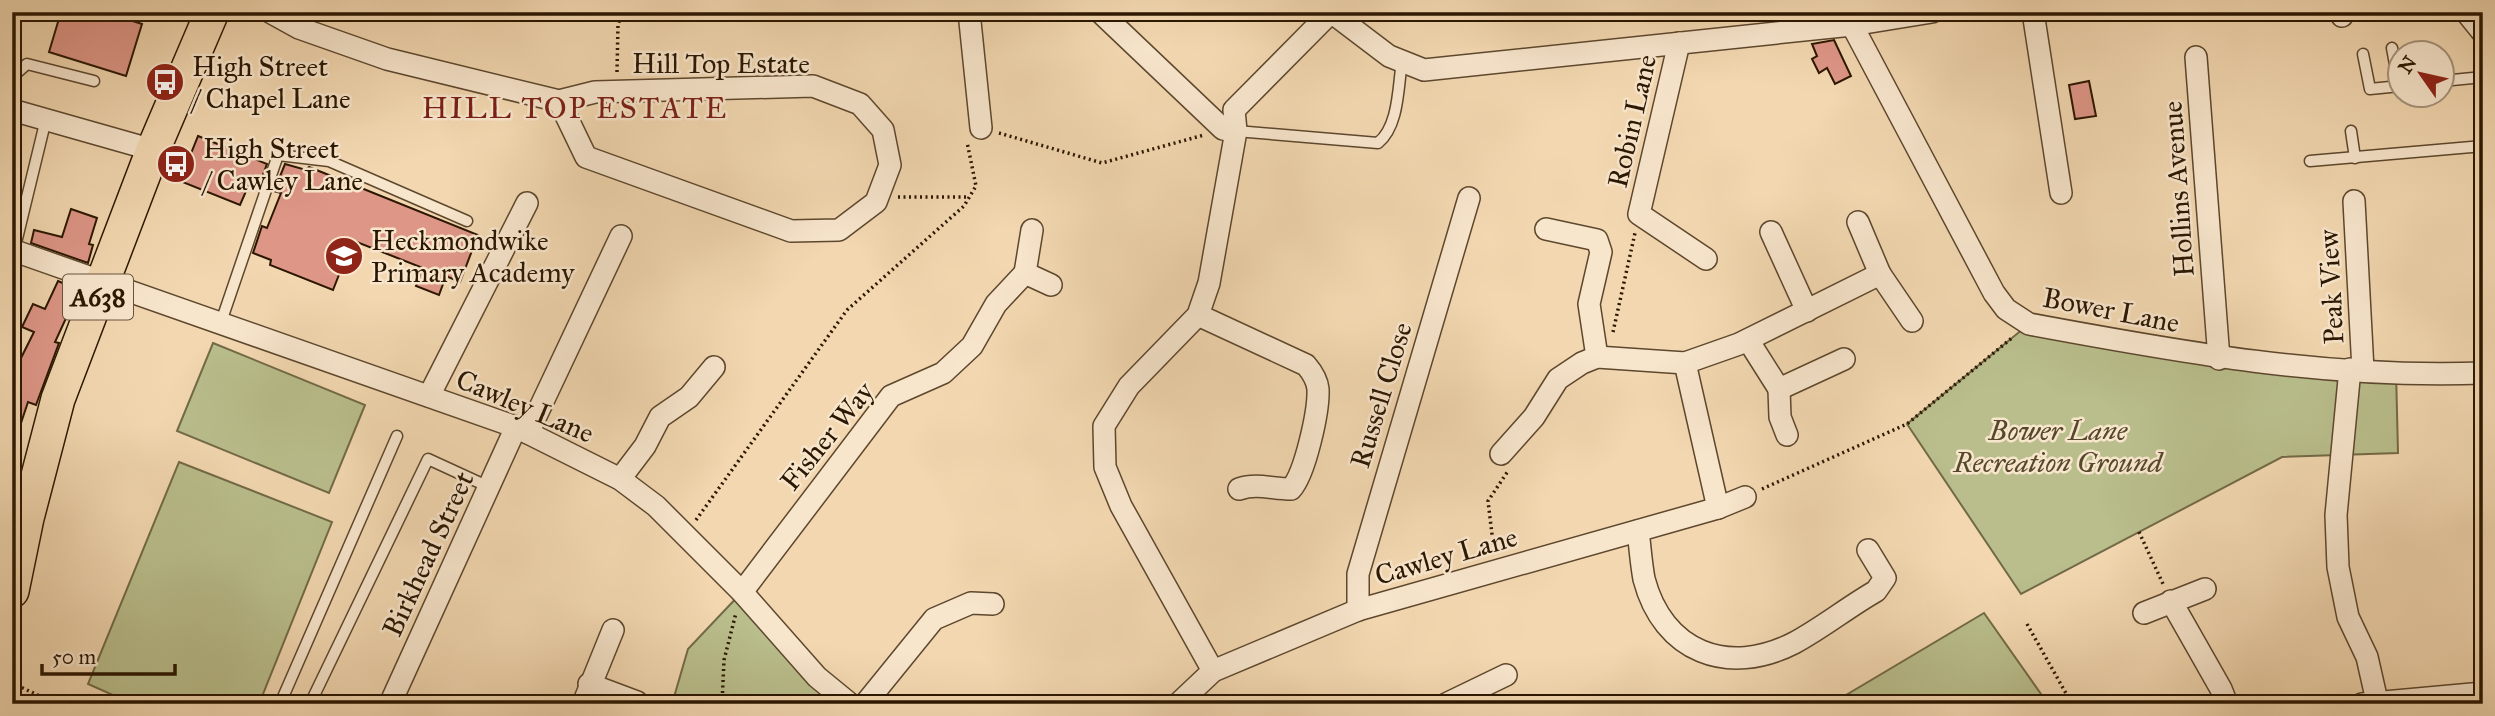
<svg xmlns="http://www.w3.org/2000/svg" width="2495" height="716" viewBox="0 0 2495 716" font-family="'IM FELL Great Primer',serif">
<rect width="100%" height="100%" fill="#f2d7b0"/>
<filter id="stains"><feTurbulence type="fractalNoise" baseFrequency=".00286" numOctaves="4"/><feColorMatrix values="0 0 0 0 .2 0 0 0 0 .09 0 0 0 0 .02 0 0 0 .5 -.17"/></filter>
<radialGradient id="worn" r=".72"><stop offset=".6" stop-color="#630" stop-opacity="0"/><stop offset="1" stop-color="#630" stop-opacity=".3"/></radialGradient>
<!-- green -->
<g fill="#b9be8c" stroke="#726a46" stroke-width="2">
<polygon points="2029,324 2396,371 2398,453 2282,457 2021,594 1907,424"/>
<polygon points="213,343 365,405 329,493 177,431"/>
<polygon points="179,462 332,522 259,704 133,704 88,684"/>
<polygon points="742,592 850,704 672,704 688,649"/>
<polygon points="1984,613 2048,704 1831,704"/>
</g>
<!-- building -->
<g fill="#de9687" stroke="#2b1701" stroke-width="2">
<polygon points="61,12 105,12 142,24 126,76 49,52"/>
<polygon points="1834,40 1851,76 1835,84 1827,68 1819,73 1812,59 1817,56 1812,44"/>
<polygon points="2089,81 2096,116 2075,119 2069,85"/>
<polygon points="198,136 267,164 259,185 250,182 240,205 180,181"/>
<polygon points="285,164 306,170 309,167 478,235 460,282 446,276 439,295 416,286 423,268 344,237 333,263 342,267 333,290 270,265 271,260 253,253 262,226 267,228 281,193 274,191"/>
<polygon points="71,209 97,218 89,244 93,245 88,263 31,243 34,230 62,237"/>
<polygon points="58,281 79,290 55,342 59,343 36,405 28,402 15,441 12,441 12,376 34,332 22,327 33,304 45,309"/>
</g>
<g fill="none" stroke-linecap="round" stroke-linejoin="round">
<defs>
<g id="service">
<polyline points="2392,48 2399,86"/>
<polyline points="2363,54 2370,89 2400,86"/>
<polyline points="12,77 27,64 94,81"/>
<polyline points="2442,81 2483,77"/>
<path d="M1236,131L1378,143C1399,126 1398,87 1402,61"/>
<polyline points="2351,131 2355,158"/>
<polyline points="2310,161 2483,146"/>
<polyline points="14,251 46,119"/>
<polyline points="221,322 278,155 329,161 467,221"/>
<polyline points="280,704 397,436"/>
<polyline points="310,704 428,459 489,487"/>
</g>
<g id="minor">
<polyline points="270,12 299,28 387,59 559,101 595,92 813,86 860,104 883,130 890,165 876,202 839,230 791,231 586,157 559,101"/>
<polyline points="969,12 981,128"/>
<polyline points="1100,12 1223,129 1236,131"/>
<polyline points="2033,12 2061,193"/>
<polyline points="2466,12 2483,33"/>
<polyline points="2342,16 2343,12"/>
<path d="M1852,25L1994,293L2006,309L2029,324C2179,352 2330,379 2483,373"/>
<polyline points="1679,43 1639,214 1706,259"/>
<polyline points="2196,57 2219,359"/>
<polyline points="12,110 153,150"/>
<polyline points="2354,201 2363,370"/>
<polyline points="1858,222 1880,274"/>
<polyline points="1546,229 1597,240 1601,252 1589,304 1597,357"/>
<polyline points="1032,230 1025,273 1051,285"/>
<polyline points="1771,232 1807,311"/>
<polyline points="12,250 516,427 620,479 656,506 742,592 817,677 850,704"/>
<path d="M1198,315L1306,365C1312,372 1317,379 1318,389C1319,411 1305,474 1291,489C1272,489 1257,483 1239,489"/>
<polyline points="1748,340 1779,389 1844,359"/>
<polyline points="2350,369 2336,515 2338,567 2348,617 2367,657 2377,701"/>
<polyline points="1779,389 1780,417 1787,435"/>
<polyline points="429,396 527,203"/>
<polyline points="528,433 621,236"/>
<polyline points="1501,454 1534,417 1558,379 1582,363 1597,357 1685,363"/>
<polyline points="620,479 645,446 660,417 689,397 714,367"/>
<polyline points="1718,508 1685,363 1739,344 1880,274 1912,321"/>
<path d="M1638,531C1640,546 1641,563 1644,579C1663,652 1728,677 1794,643C1822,628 1848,607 1876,591L1885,578L1868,550"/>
<polyline points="742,592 891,396 943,373 972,346 996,304 1025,273"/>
<polyline points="2171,601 2221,689 2227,704"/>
<polyline points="1358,610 1358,574 1469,198"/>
<polyline points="2144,613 2205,589"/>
<polyline points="1213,671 1121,506 1105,467 1104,426 1129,386 1198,315 1209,283 1236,131 1234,110 1331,12 1389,56 1424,70 1852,25 1932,12"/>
<polyline points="589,684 637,702"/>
<polyline points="390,704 516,427"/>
<polyline points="583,704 613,630"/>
<polyline points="865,704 934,619 971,603 993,604"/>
<polyline points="1178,704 1213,671 1358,610 1718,508 1745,497"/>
<polyline points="1446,704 1506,675"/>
<polyline points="2362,704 2483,693"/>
</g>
<polyline id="primary" points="12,591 27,518 58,399 153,150 212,12"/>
</defs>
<!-- service casing -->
<use href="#service" stroke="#5d472d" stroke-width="13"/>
<!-- minor casing -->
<use href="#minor" stroke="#5d472d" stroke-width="24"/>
<!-- primary casing -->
<use href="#primary" stroke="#2b1701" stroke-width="36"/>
<!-- path -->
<g stroke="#2b1701" stroke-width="3.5" stroke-dasharray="2 3.5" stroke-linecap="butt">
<polyline points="617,72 618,24 623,12"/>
<polyline points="999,133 1102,163 1204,135"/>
<polyline points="898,197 969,197"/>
<polyline points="1613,332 1635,233"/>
<polyline points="1762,489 1907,424 2013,337"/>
<polyline points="696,520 847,310 964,206 976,186 967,142"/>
<polyline points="2139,532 2164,586"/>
<polyline points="1494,551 1488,501 1508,471"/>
<polyline points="2027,624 2072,704"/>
<polyline points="12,683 57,704"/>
<polyline points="722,704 724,660 736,613"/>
</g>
<!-- service -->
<use href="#service" stroke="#f7e5cc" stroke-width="10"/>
<!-- minor -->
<use href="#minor" stroke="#f7e5cc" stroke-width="21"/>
<!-- primary -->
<use href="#primary" stroke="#f2d7b0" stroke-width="33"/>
</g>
<!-- icons -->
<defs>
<symbol id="bus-disc" viewBox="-11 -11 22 22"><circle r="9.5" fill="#8f2418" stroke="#f7e5cc"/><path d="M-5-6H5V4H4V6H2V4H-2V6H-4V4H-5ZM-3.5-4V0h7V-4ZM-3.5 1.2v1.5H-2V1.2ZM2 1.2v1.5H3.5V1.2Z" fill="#fff"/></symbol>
<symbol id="school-disc" viewBox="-11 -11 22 22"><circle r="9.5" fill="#8f2418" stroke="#f7e5cc"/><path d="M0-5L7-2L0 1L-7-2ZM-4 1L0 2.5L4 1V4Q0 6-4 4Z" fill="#fff"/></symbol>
</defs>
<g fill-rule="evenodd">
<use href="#bus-disc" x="143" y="60" width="44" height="44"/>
<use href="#bus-disc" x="154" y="142" width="44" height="44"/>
<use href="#school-disc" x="322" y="234" width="44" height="44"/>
</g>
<g text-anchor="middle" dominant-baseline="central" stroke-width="5" stroke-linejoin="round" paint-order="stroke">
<!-- shield labels -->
<rect fill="#f7e5cc" stroke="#68553e" stroke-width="2" x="63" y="274.5" width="70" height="45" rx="5"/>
<g font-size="26" font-weight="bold" fill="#2b1701">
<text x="98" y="297">A638</text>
</g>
<!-- street labels -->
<g font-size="28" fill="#2b1701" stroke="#f7e5cc">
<text x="721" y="63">Hill Top Estate</text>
<text transform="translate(1632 121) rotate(-77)">Robin Lane</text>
<text transform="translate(2178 189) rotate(-94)">Hollins Avenue</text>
<text transform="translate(2331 287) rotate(-93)">Peak View</text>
<text transform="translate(2111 310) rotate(11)">Bower Lane</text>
<text transform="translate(1381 395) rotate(-73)">Russell Close</text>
<text transform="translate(525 406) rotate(23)">Cawley Lane</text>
<text transform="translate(827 436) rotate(-51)">Fisher Way</text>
<text transform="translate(428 554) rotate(-65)">Birkhead Street</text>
<text transform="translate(1446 556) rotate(-16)">Cawley Lane</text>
</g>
<!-- poi labels -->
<g font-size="28" fill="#2b1701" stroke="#f7e5cc" text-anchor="start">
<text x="192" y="66">High Street<tspan x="192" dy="32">/ Chapel Lane</tspan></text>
<text x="203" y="148">High Street<tspan x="203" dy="32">/ Cawley Lane</tspan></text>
<text x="371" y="240">Heckmondwike<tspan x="371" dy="32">Primary Academy</tspan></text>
</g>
<!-- park labels -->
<g font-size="28" font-style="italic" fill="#56492b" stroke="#f7e5cc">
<text x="2058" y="430">Bower Lane<tspan x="2058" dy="32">Recreation Ground</tspan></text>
</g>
<!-- neighbourhood labels -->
<g font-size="30" letter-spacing="2" fill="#7a1f14" stroke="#f7e5cc">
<text x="575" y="108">HILL TOP ESTATE</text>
</g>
</g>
<!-- margin -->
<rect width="2495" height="716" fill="none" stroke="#f2d7b0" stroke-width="42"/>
<rect x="14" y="14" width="2467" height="688" fill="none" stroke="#2b1701" stroke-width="3.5"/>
<rect x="21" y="21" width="2453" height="674" fill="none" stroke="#2b1701" stroke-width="2"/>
<!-- north arrow -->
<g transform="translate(2421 74) rotate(304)"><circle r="33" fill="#f7e5cc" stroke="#a5937b" stroke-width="2"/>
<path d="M0-5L12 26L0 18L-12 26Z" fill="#8f2418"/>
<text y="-10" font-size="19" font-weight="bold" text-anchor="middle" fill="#2b1701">N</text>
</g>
<!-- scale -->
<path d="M42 664v10h133v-10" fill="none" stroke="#2b1701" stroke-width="3.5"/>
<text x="52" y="664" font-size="21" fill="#2b1701" stroke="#f7e5cc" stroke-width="5" paint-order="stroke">50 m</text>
<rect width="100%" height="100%" filter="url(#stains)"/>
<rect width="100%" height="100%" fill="url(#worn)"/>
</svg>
